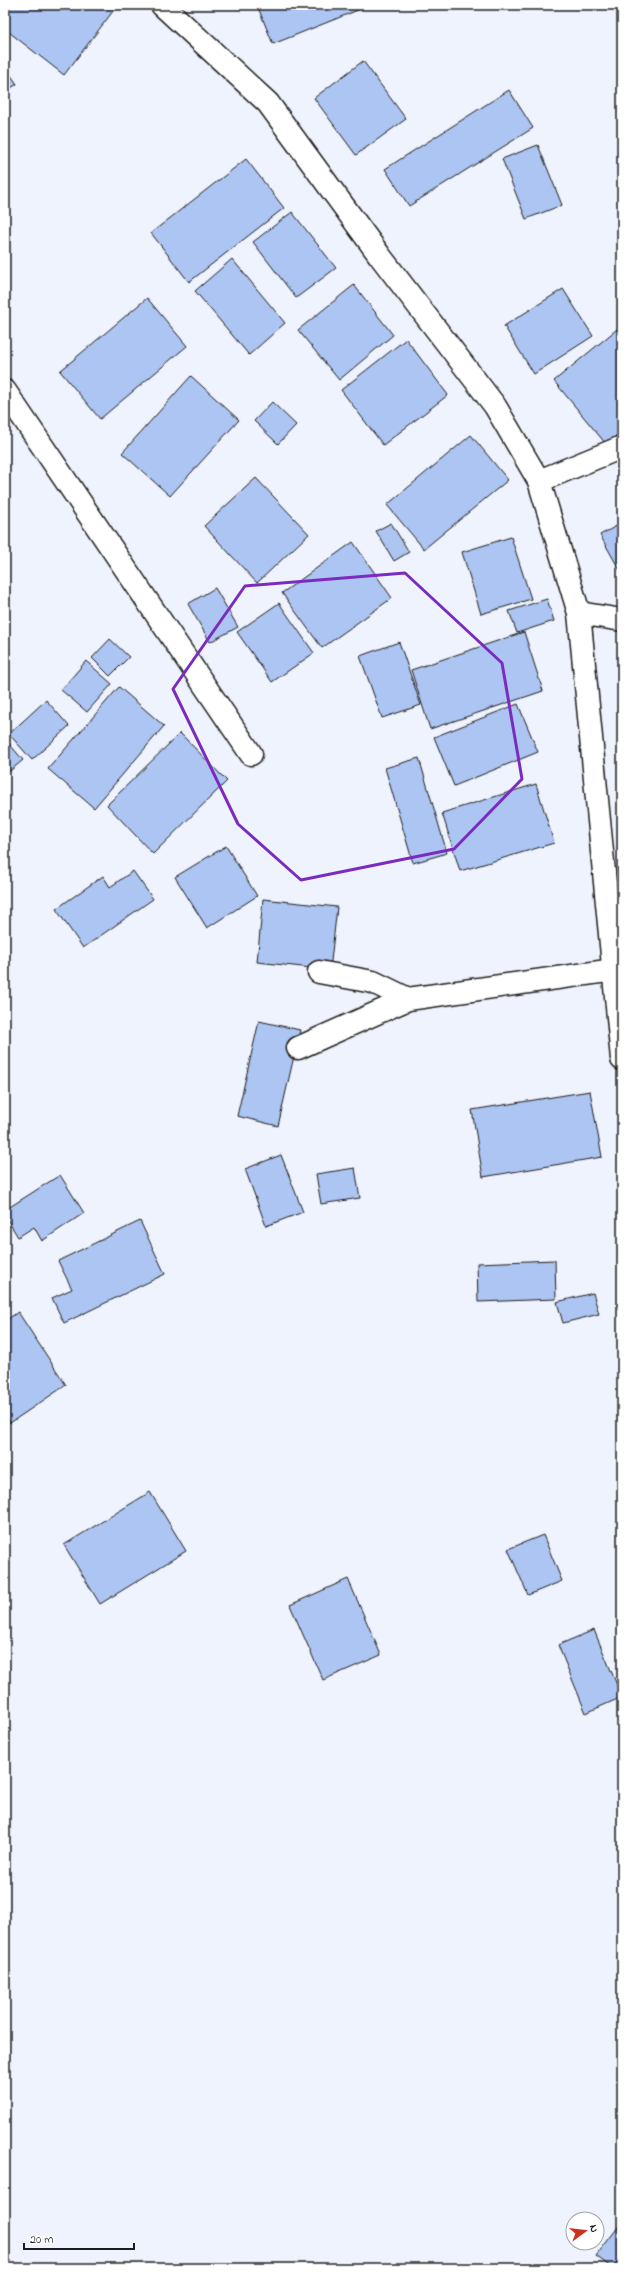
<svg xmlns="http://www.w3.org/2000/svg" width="627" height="2273" viewBox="0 0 627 2273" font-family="'Indie Flower',sans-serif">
<rect width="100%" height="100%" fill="#eff3fd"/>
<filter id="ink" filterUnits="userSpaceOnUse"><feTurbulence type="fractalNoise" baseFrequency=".025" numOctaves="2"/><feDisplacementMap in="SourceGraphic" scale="8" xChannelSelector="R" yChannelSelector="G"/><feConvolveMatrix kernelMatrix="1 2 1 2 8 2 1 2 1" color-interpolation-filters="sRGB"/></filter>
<g filter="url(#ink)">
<!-- building -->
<g fill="#adc5f3" stroke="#1c1c1c">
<polygon points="5,5 116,5 117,6 64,75 5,29"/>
<polygon points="257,5 368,5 368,6 273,44"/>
<polygon points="363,61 406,119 356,155 314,98"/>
<polygon points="5,67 17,84 5,92"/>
<polygon points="509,90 533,128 409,206 385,169"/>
<polygon points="538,145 562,205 526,219 502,159"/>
<polygon points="246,159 284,208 189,282 151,233"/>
<polygon points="292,212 336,268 296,298 253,242"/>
<polygon points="232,259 285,323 249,355 195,291"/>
<polygon points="354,285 393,335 339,380 298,330"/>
<polygon points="563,289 593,336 534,374 504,326"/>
<polygon points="147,298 187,346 100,419 60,371"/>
<polygon points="622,325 622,431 606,444 554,381"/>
<polygon points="406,339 448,395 383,445 341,390"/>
<polygon points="191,376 239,420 170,496 122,453"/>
<polygon points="272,402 296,425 278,444 254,421"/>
<polygon points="471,435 508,480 424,549 387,505"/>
<polygon points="256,478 309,534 257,583 204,526"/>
<polygon points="391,523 409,552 394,561 376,531"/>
<polygon points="622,523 622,574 600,535"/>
<polygon points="511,537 531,599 481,614 462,552"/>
<polygon points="353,542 392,598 322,648 282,593"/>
<polygon points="215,588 238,627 210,642 188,604"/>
<polygon points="547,599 554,621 517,633 509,611"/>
<polygon points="279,603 314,653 272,682 237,632"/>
<polygon points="524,632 543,691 430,729 411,670"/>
<polygon points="110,639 129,657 110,676 92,658"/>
<polygon points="399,642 421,705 382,718 360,656"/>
<polygon points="86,661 112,684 87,712 61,690"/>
<polygon points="119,687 164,726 94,808 48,769"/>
<polygon points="46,700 69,726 32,760 9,734"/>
<polygon points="518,704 538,752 454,786 434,737"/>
<polygon points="180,733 227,781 153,854 107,805"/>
<polygon points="5,739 23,760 5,775"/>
<polygon points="419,758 447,853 413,863 385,768"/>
<polygon points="536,784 554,843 460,871 442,813"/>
<polygon points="226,846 257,896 207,928 175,877"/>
<polygon points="133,871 153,899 83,948 56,909 103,876 110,887"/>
<polygon points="263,899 337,907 330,970 257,962"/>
<polygon points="259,1021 300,1030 278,1126 237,1116"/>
<polygon points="590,1091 602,1157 483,1177 472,1110"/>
<polygon points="281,1155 303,1212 266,1226 245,1169"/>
<polygon points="355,1168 360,1198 321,1204 316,1174"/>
<polygon points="60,1175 84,1213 42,1241 34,1227 18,1237 5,1216 5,1210"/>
<polygon points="140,1221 165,1274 64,1323 52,1298 72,1289 58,1261"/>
<polygon points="555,1260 556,1299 478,1302 477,1263"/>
<polygon points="593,1293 599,1314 563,1323 557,1302"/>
<polygon points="18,1312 66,1385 10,1423 5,1415 5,1321"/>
<polygon points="150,1492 186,1551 100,1604 64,1545"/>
<polygon points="543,1535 562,1581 528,1595 508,1549"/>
<polygon points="348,1579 381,1655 323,1680 290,1605"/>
<polygon points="594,1630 622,1697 586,1713 558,1645"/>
<polygon points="622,2222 622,2268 612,2268 596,2256"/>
</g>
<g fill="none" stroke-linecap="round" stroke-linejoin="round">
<defs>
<g id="minor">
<polyline points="162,5 268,103 380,256 495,406 539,481 579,613 622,1059"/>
<polyline points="5,391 251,754"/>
<polyline points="539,481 622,447"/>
<polyline points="579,613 622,620"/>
<polyline points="319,972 373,982 408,999"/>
<polyline points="298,1048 408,999 614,970"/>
</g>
</defs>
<!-- minor casing -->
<use href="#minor" stroke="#1c1c1c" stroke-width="25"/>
<!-- minor -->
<use href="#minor" stroke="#fff" stroke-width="22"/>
</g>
</g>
<!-- marked area -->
<path fill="none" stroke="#7b2cbf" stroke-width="3" stroke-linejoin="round" d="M405,573L502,663L522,779L454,849L301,880L238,824L173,689L245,586Z"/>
<!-- margin -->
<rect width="627" height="2273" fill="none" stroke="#fff" stroke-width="20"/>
<rect x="10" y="10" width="607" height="2253" fill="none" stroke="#1c1c1c" stroke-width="1.5" filter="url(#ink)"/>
<!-- north arrow -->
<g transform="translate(585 2231) rotate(75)"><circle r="19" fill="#ffffff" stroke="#a4a4a4"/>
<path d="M0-3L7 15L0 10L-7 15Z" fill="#c8321e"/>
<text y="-6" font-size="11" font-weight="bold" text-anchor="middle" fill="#1c1c1c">N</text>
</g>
<!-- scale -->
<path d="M24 2243v6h110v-6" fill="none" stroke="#1c1c1c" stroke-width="2"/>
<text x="30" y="2243" font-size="12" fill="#1c1c1c" stroke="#ffffff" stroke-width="3" paint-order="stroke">20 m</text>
</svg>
